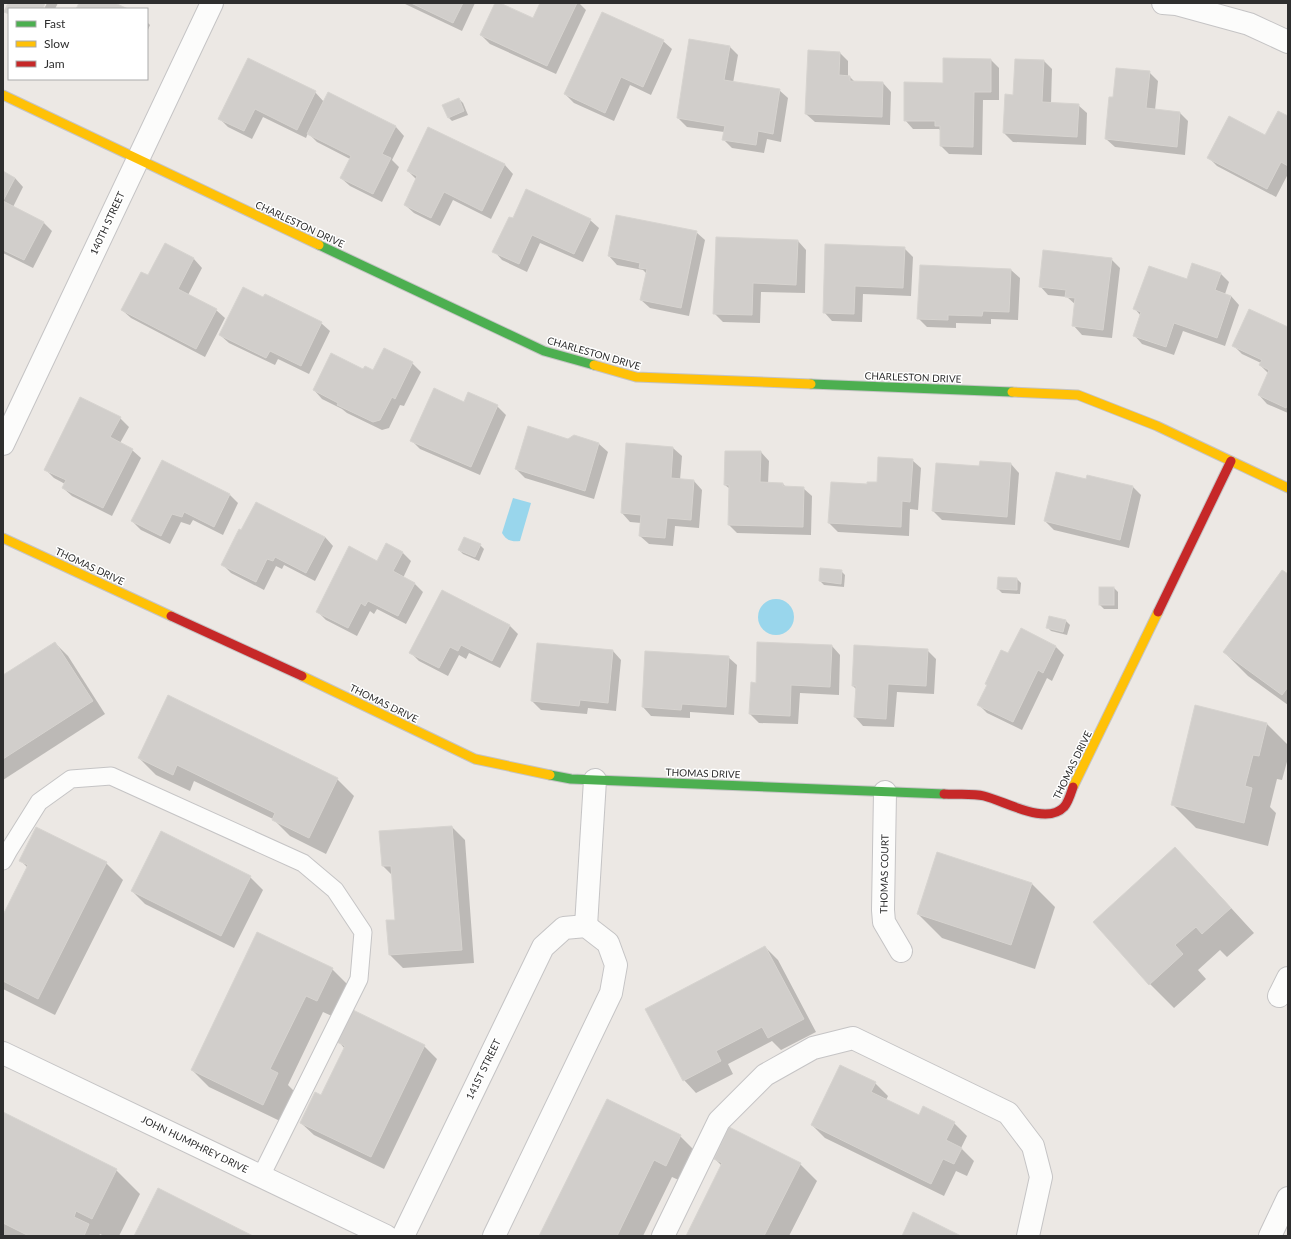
<svg xmlns="http://www.w3.org/2000/svg" width="1291" height="1239" viewBox="0 0 1291 1239" font-family="Lato,sans-serif">
<rect width="100%" height="100%" fill="#ece8e4"/>
<!-- water -->
<g fill="#99d6ec">
<path d="M513,498L531,503L520,541C511,542 506,540 502,533Z"/>
<circle cx="776" cy="617" r="18"/>
</g>
<!-- shadow -->
<g fill="#0003">
<polygon points="47,3 58,3 55,9 44,9"/>
<polygon points="403,3 475,3 462,31"/>
<polygon points="496,3 534,20 541,3 579,3 586,10 556,74 490,44 481,35"/>
<polygon points="147,22 150,25 147,32"/>
<polygon points="663,41 672,49 651,95 630,85 614,121 574,103 565,94"/>
<polygon points="730,47 738,55 733,83 779,90 788,98 781,142 767,139 764,153 732,148 723,139 724,132 687,127 678,118"/>
<polygon points="840,53 848,61 848,77 850,77 855,82 883,83 891,92 890,125 815,122 806,114"/>
<polygon points="991,60 999,68 999,100 983,100 982,155 949,154 941,146 941,131 939,129 913,129 905,120"/>
<polygon points="1044,61 1052,69 1051,104 1078,105 1087,113 1086,145 1013,142 1004,133 1014,96"/>
<polygon points="1149,72 1158,81 1155,110 1180,113 1188,121 1185,155 1115,147 1106,139 1114,98"/>
<polygon points="315,92 324,102 329,93 396,127 404,136 392,160 399,167 382,202 350,186 341,178 350,159 317,142 308,133 306,138 263,117 252,139 228,127 219,118"/>
<polygon points="459,99 463,103 468,115 452,121 448,117"/>
<polygon points="1288,117 1288,174 1276,197 1217,166 1209,158 1266,137"/>
<polygon points="428,128 505,165 513,174 491,219 453,200 440,226 414,213 405,205 417,180 408,171"/>
<polygon points="3,173 15,178 23,187 13,207 43,222 52,231 33,268 3,253"/>
<polygon points="509,218 590,220 599,228 583,262 540,243 527,272 502,260 494,251"/>
<polygon points="696,232 705,240 689,316 650,308 641,300 647,274 643,270 617,265 609,256"/>
<polygon points="798,241 806,250 805,293 761,292 760,323 723,322 714,313"/>
<polygon points="165,244 194,259 202,268 188,295 216,310 225,318 205,357 131,318 122,310 148,276"/>
<polygon points="826,245 904,248 913,257 911,296 863,294 862,322 832,321 824,312"/>
<polygon points="1111,259 1120,268 1112,338 1082,335 1074,326 1076,305 1067,297 1048,295 1040,286"/>
<polygon points="921,266 1011,270 1020,278 1018,320 991,319 991,324 956,323 956,328 927,327 918,318"/>
<polygon points="1221,274 1229,282 1225,294 1231,296 1239,305 1225,346 1183,331 1174,355 1142,344 1134,335 1141,316 1135,309 1188,280"/>
<polygon points="264,298 321,323 330,331 309,374 278,359 275,365 229,343 220,335"/>
<polygon points="1288,328 1288,413 1267,404 1259,395 1269,374 1260,365 1261,363 1242,354 1233,345"/>
<polygon points="412,363 421,372 404,406 400,405 389,428 382,430 347,413 342,409 322,399 314,390 364,371 373,371"/>
<polygon points="468,393 497,406 506,415 480,475 420,449 412,441 465,403"/>
<polygon points="120,418 129,427 120,443 132,450 141,458 112,516 72,496 63,488 65,484 54,478 45,469"/>
<polygon points="574,436 599,444 608,452 594,499 525,478 516,469"/>
<polygon points="627,444 673,448 682,456 680,480 694,481 702,490 699,528 675,526 673,546 649,544 640,536 641,523 630,522 622,513"/>
<polygon points="761,452 769,461 768,484 783,484 786,487 803,488 812,496 811,535 737,533 729,525 730,489 725,485"/>
<polygon points="912,460 921,468 918,510 910,509 909,536 838,532 829,523 867,485 877,483"/>
<polygon points="1011,464 1019,473 1015,525 942,520 933,511 980,468"/>
<polygon points="1088,476 1133,487 1141,495 1129,548 1054,530 1045,521 1087,481"/>
<polygon points="230,495 238,503 223,535 193,520 190,525 181,522 170,544 141,530 132,521"/>
<polygon points="242,532 325,537 333,546 315,581 284,565 282,569 276,566 264,590 231,573 223,565"/>
<polygon points="480,545 484,549 479,561 463,554 459,550"/>
<polygon points="402,552 411,561 403,578 414,583 423,592 406,624 377,609 374,614 370,611 357,636 326,620 317,611 378,562"/>
<polygon points="841,571 845,575 844,587 824,585 820,581"/>
<polygon points="1288,575 1288,705 1248,676 1224,652"/>
<polygon points="1017,579 1021,583 1020,594 1002,593 998,589"/>
<polygon points="1114,588 1118,592 1118,609 1104,609 1100,605"/>
<polygon points="442,591 510,626 518,634 500,668 469,653 466,659 459,655 448,676 419,661 410,652"/>
<polygon points="1050,617 1066,621 1070,625 1067,635 1051,631 1047,627"/>
<polygon points="1021,630 1056,647 1064,655 1052,681 1047,678 1022,730 987,713 979,705 1009,655"/>
<polygon points="55,643 68,656 105,714 3,780 3,676"/>
<polygon points="832,646 840,655 839,695 800,693 798,724 759,723 750,714 752,683 757,684"/>
<polygon points="927,650 936,659 934,694 897,692 894,727 863,726 855,717 857,690 853,686"/>
<polygon points="613,651 621,660 616,711 588,708 587,714 541,710 532,701"/>
<polygon points="728,657 737,665 734,715 690,712 690,718 651,716 643,707"/>
<polygon points="1267,724 1288,745 1288,758 1282,780 1277,779 1270,807 1276,813 1268,846 1196,828 1172,804"/>
<polygon points="139,758 337,779 354,796 326,854 290,836 273,819 194,781 190,791 156,775"/>
<polygon points="452,827 465,840 474,963 403,968 390,955 387,921 396,921 393,876 383,866"/>
<polygon points="1175,849 1199,873 1254,933 1227,957 1220,950 1198,970 1206,979 1174,1008 1150,984"/>
<polygon points="21,861 106,863 123,880 55,1015 3,989 3,918 28,868"/>
<polygon points="250,877 263,890 234,948 145,904 132,891"/>
<polygon points="1031,883 1055,907 1035,969 942,938 918,914"/>
<polygon points="765,947 778,960 816,1032 781,1050 772,1041 728,1064 733,1074 696,1093 684,1080"/>
<polygon points="332,969 349,986 334,1017 323,1012 288,1085 294,1091 280,1121 209,1087 192,1070"/>
<polygon points="339,1042 424,1046 437,1059 384,1169 314,1135 301,1123 322,1097 345,1049"/>
<polygon points="875,1083 888,1096 886,1100 919,1116 954,1123 967,1136 961,1148 974,1161 967,1176 956,1171 944,1196 825,1138 812,1125"/>
<polygon points="3,1113 116,1170 140,1194 119,1236 104,1236 100,1234 99,1236 6,1236 3,1234"/>
<polygon points="680,1136 697,1153 683,1182 672,1177 643,1236 540,1236"/>
<polygon points="715,1159 800,1164 817,1181 789,1236 687,1236 722,1166"/>
</g>
<!-- building -->
<g fill="#d1cecb" stroke="#d7d4d0">
<polygon points="8,3 45,3 43,9 9,9 9,14 4,12"/>
<polygon points="79,3 115,3 128,9 76,9"/>
<polygon points="411,3 463,3 453,23"/>
<polygon points="495,3 500,3 533,18 540,3 577,3 547,66 480,35"/>
<polygon points="602,12 664,40 643,87 621,77 605,113 564,94"/>
<polygon points="689,39 730,46 724,80 780,89 773,134 758,131 756,145 722,140 725,126 677,118"/>
<polygon points="808,50 840,52 839,75 850,76 850,81 883,82 882,117 805,114"/>
<polygon points="248,58 316,91 297,130 255,109 244,131 218,119"/>
<polygon points="943,58 991,59 991,92 974,92 973,147 940,146 940,126 935,126 935,121 904,121 904,82 943,83"/>
<polygon points="1015,59 1044,60 1042,102 1079,104 1077,137 1003,133 1005,94 1013,95"/>
<polygon points="1116,68 1150,71 1146,108 1180,112 1177,147 1105,139 1109,97 1113,97"/>
<polygon points="328,92 396,126 382,154 391,158 373,194 340,178 351,156 307,134"/>
<polygon points="459,98 464,111 448,118 442,105"/>
<polygon points="1278,111 1288,116 1288,166 1281,162 1267,189 1207,158 1229,116 1265,135"/>
<polygon points="428,127 505,164 482,211 444,192 431,218 404,205 417,176 407,171"/>
<polygon points="3,171 15,178 3,201 44,222 24,260 3,250"/>
<polygon points="526,189 591,219 574,254 532,235 519,264 492,252 509,217 513,218"/>
<polygon points="616,215 697,231 681,308 640,300 647,269 639,268 640,263 608,256"/>
<polygon points="716,237 798,240 796,285 753,283 752,315 713,314"/>
<polygon points="165,243 194,258 178,289 217,309 196,349 121,310 141,272 148,275"/>
<polygon points="825,244 905,247 903,288 855,286 854,314 823,313"/>
<polygon points="1043,250 1112,258 1103,330 1072,326 1075,298 1065,297 1066,290 1039,287"/>
<polygon points="1192,263 1221,273 1215,290 1231,296 1217,338 1174,323 1166,347 1133,336 1141,312 1133,309 1149,266 1187,279"/>
<polygon points="920,265 1011,269 1009,312 983,311 982,316 948,315 948,320 917,319"/>
<polygon points="243,287 263,297 265,294 322,322 301,366 270,351 266,358 219,335"/>
<polygon points="1249,309 1288,327 1288,404 1286,408 1258,395 1269,370 1259,365 1262,360 1232,346"/>
<polygon points="384,348 413,362 395,399 392,397 380,420 373,422 337,405 338,403 313,390 331,353 363,369 365,366 373,370"/>
<polygon points="434,388 464,402 468,392 498,405 471,467 410,441"/>
<polygon points="80,397 121,417 110,437 133,449 103,508 62,488 66,480 44,470"/>
<polygon points="528,426 568,439 574,435 599,443 585,491 515,469"/>
<polygon points="626,443 673,447 671,478 694,480 691,520 667,518 665,538 639,536 641,515 621,513"/>
<polygon points="725,451 761,451 760,482 783,483 783,486 804,487 803,527 728,525 729,485 724,485"/>
<polygon points="878,457 913,459 910,502 902,501 901,527 828,523 831,482 867,484 867,482 877,482"/>
<polygon points="162,460 230,494 214,527 184,512 182,517 172,514 161,536 131,521"/>
<polygon points="980,461 1011,463 1007,517 932,511 936,463 979,466"/>
<polygon points="1056,472 1086,479 1087,475 1133,486 1120,540 1044,521"/>
<polygon points="256,502 325,537 306,573 275,557 273,561 267,559 256,582 221,565 239,529 241,530"/>
<polygon points="464,537 481,544 475,557 458,550"/>
<polygon points="386,543 403,552 393,571 415,583 398,616 368,601 365,606 361,603 348,628 316,612 349,546 377,561"/>
<polygon points="820,568 842,570 841,584 819,581"/>
<polygon points="1282,570 1288,574 1288,687 1282,695 1223,652"/>
<polygon points="998,577 1017,578 1017,590 997,589"/>
<rect x="1099" y="587" width="15" height="18"/>
<polygon points="442,590 510,625 492,661 461,645 458,651 450,647 439,668 409,653"/>
<polygon points="1049,616 1066,620 1063,632 1046,628"/>
<polygon points="1021,628 1056,646 1043,673 1038,670 1013,722 977,705 987,685 985,684 1001,650 1008,653"/>
<polygon points="55,642 93,701 3,759 3,675"/>
<polygon points="757,642 832,645 830,687 791,685 790,716 749,714 751,682 756,683"/>
<polygon points="537,643 613,650 608,703 580,700 579,706 531,701"/>
<polygon points="854,645 928,649 926,686 888,684 886,719 854,717 856,686 852,686"/>
<polygon points="645,651 729,656 726,707 682,704 681,710 642,707"/>
<polygon points="168,695 338,778 309,838 272,820 275,813 177,765 173,775 138,758"/>
<polygon points="1195,705 1267,723 1259,756 1253,755 1245,786 1252,788 1244,823 1171,805"/>
<polygon points="452,826 462,950 389,955 386,920 395,920 391,866 382,866 379,831"/>
<polygon points="36,827 107,862 38,999 3,981 3,915 28,865 19,861"/>
<polygon points="161,831 251,876 221,936 131,891"/>
<polygon points="1175,847 1231,908 1202,934 1196,927 1175,945 1183,954 1149,985 1093,922"/>
<polygon points="937,852 1032,883 1011,945 917,914"/>
<polygon points="257,932 333,968 317,1001 306,996 270,1069 278,1073 263,1105 191,1070"/>
<polygon points="765,946 804,1019 768,1038 762,1027 716,1051 721,1061 683,1081 645,1009"/>
<polygon points="353,1010 425,1045 371,1157 300,1123 315,1092 321,1095 345,1046 337,1042"/>
<polygon points="840,1065 876,1082 871,1092 919,1115 923,1106 955,1122 946,1140 962,1148 954,1164 943,1159 931,1184 811,1125"/>
<polygon points="607,1099 681,1135 666,1166 654,1160 617,1236 539,1236"/>
<polygon points="3,1112 117,1169 92,1219 76,1211 74,1217 89,1224 84,1236 29,1236 3,1223"/>
<polygon points="729,1127 801,1163 764,1236 686,1236 722,1163 714,1159"/>
<polygon points="158,1188 253,1236 134,1236"/>
<polygon points="913,1212 961,1236 902,1236"/>
</g>
<g fill="none" stroke-linecap="round" stroke-linejoin="round">
<defs>
<polyline id="lane" points="3,861 9,850 39,802 71,779 111,776 303,863 335,890 363,932 359,979 261,1176"/>
<g id="street">
<polyline points="1163,3 1176,4 1249,24 1288,42"/>
<polyline points="3,444 212,3"/>
<polyline points="885,792 883,910 884,922 901,951"/>
<polyline points="586,926 595,780"/>
<polyline points="1279,996 1288,978"/>
<polyline points="3,1053 386,1236"/>
<polyline points="403,1236 543,947 564,928 586,926 608,943 616,965 611,993 494,1236"/>
<polyline points="663,1236 719,1121 765,1075 813,1048 853,1038 1008,1113 1033,1146 1041,1177 1028,1236"/>
<polyline points="1270,1236 1288,1198"/>
</g>
<g id="fast">
<polyline points="319,245 544,351 594,365"/>
<polyline points="811,384 1012,392"/>
<polyline points="550,775 571,779 944,794"/>
</g>
<g id="slow">
<polyline points="3,95 319,245"/>
<polyline points="594,365 636,377 811,384"/>
<polyline points="1012,392 1078,395 1157,426 1288,488"/>
<polyline points="3,538 171,616"/>
<polyline points="302,676 475,759 550,775"/>
<polyline points="1073,787 1158,612"/>
</g>
<g id="jam">
<polyline points="1158,612 1231,461"/>
<polyline points="171,616 302,676"/>
<path d="M944,794C957,795 972,793 984,796C1005,801 1046,826 1064,807C1068,803 1071,793 1073,787"/>
</g>
</defs>
<!-- lane casing -->
<use href="#lane" stroke="#c5c4c5" stroke-width="19"/>
<!-- street casing -->
<use href="#street" stroke="#c5c4c5" stroke-width="24"/>
<!-- fast casing -->
<use href="#fast" stroke="#c5c4c5" stroke-width="11"/>
<!-- slow casing -->
<use href="#slow" stroke="#c5c4c5" stroke-width="11"/>
<!-- jam casing -->
<use href="#jam" stroke="#c5c4c5" stroke-width="11"/>
<!-- lane -->
<use href="#lane" stroke="#fcfcfb" stroke-width="17"/>
<!-- street -->
<use href="#street" stroke="#fcfcfb" stroke-width="22"/>
<!-- fast -->
<use href="#fast" stroke="#4caf50" stroke-width="9"/>
<!-- slow -->
<use href="#slow" stroke="#ffc107" stroke-width="9"/>
<!-- jam -->
<use href="#jam" stroke="#c62828" stroke-width="9"/>
</g>
<g text-anchor="middle" dominant-baseline="central" stroke-width="3" stroke-linejoin="round" paint-order="stroke">
<!-- street labels -->
<g font-size="10" fill="#2e2e2e" stroke="#fff">
<text transform="translate(107 223) rotate(-65)">140TH STREET</text>
<text transform="translate(300 224) rotate(25)">CHARLESTON DRIVE</text>
<text transform="translate(594 353) rotate(16)">CHARLESTON DRIVE</text>
<text transform="translate(913 377) rotate(2)">CHARLESTON DRIVE</text>
<text transform="translate(90 566) rotate(25)">THOMAS DRIVE</text>
<text transform="translate(384 703) rotate(26)">THOMAS DRIVE</text>
<text transform="translate(1072 765) rotate(-64)">THOMAS DRIVE</text>
<text transform="translate(703 773) rotate(2)">THOMAS DRIVE</text>
<text transform="translate(884 874) rotate(-89)">THOMAS COURT</text>
<text transform="translate(483 1069) rotate(-64)">141ST STREET</text>
<text transform="translate(195 1144) rotate(26)">JOHN HUMPHREY DRIVE</text>
</g>
</g>
<!-- border -->
<rect width="1291" height="1239" fill="none" stroke="#2e2e2e" stroke-width="8"/>
<!-- legend -->
<rect x="8" y="8" width="140" height="72" fill="#ffffff" stroke="#ababab"/>
<rect x="16" y="21" width="20" height="6" fill="#4caf50" stroke="#ababab"/>
<text x="44" y="28" font-size="12" fill="#2e2e2e">Fast</text>
<rect x="16" y="41" width="20" height="6" fill="#ffc107" stroke="#ababab"/>
<text x="44" y="48" font-size="12" fill="#2e2e2e">Slow</text>
<rect x="16" y="61" width="20" height="6" fill="#c62828" stroke="#ababab"/>
<text x="44" y="68" font-size="12" fill="#2e2e2e">Jam</text>
</svg>
